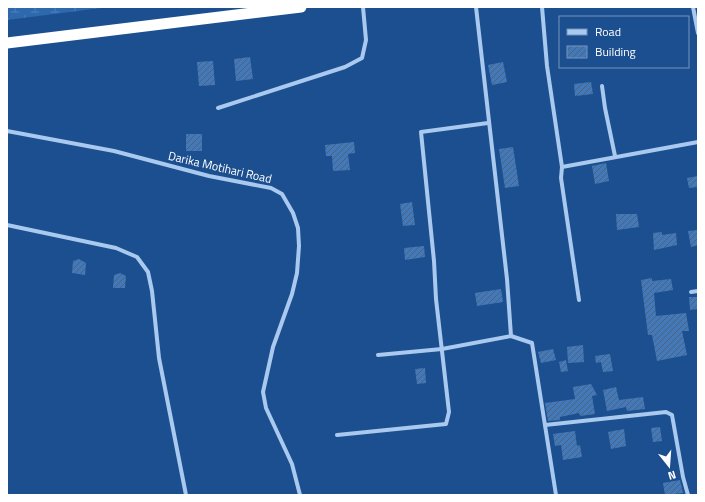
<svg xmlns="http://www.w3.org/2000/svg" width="705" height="502" viewBox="0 0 705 502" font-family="'Titillium Web',sans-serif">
<defs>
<pattern id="wetland-marsh" width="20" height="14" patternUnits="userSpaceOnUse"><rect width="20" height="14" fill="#2e69ad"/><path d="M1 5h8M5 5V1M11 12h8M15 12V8" fill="none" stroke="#4d80b9"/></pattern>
<pattern id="building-hatch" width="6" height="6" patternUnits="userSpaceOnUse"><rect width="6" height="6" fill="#4478b7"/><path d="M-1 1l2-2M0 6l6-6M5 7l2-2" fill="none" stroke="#486282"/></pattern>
</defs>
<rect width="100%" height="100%" fill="#1b4f8f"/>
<!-- wetland -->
<polygon fill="url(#wetland-marsh)" points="7,7 109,7 7,20"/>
<!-- building -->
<g fill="url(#building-hatch)">
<polygon points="250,57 253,79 236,81 234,59"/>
<polygon points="213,61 215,85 199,86 197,62"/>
<polygon points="503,62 507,82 492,85 488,65"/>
<polygon points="591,82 593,94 575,96 574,84"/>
<rect x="186" y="134" width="16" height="17"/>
<polygon points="354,142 355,153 348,154 350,170 333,171 332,156 326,156 325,145"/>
<polygon points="513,147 519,186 505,188 499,149"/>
<polygon points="606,163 609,181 595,184 592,166"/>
<polygon points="698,176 698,187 689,188 687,178"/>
<polygon points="412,202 415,225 403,226 400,204"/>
<polygon points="616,214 637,214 639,227 617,230"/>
<polygon points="698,230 698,245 691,247 688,231"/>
<polygon points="662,232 662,235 676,233 677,245 654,250 653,233"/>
<polygon points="424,246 425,257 405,260 404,248"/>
<polygon points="79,259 86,263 85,275 72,273 73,261"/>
<polygon points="120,273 126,276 125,288 113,288 114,275"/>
<polygon points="652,278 652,281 671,279 673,290 654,293 656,316 686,313 689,331 682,331 687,355 657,361 652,335 648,335 641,280"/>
<polygon points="501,289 503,302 477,306 475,293"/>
<polygon points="689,297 698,297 698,309 690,310"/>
<polygon points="583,345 584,362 568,363 567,347"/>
<polygon points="553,349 556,360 541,363 538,352"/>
<polygon points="610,354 613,371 603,372 601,362 596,363 595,356"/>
<polygon points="566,360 568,371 561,372 559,362"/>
<polygon points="425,368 426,383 417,384 415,369"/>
<polygon points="591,384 597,395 592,396 595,414 580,416 579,413 560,417 560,420 548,421 545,403 575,399 573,387"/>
<polygon points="616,387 619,400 643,397 645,409 627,411 626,407 607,411 603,390"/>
<polygon points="660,427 662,441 653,442 651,428"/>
<polygon points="624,429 626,446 611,449 608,432"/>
<polygon points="575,431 577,446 580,445 582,457 563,460 561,445 555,446 553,434"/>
<polygon points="680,480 683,493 665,495 663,483"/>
</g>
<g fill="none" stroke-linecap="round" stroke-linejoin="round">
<!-- street -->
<g stroke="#a9c9ee" stroke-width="4">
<polyline points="476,7 507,279 511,336"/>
<polyline points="542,7 547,66 562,167 561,178 579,300"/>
<polyline points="693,7 698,33"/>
<polyline points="602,86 605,108 615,156"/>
<polyline points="218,108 345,67 362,58 366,40 363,7"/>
<polyline points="7,131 114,151 209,176 271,188 282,194 293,213 298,228 299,246 297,273 292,294 273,347 263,392 266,408 292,464 300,495"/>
<polyline points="562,167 698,142"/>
<polyline points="7,225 116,248 137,257 148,272 152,291 159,358 186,495"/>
<polyline points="691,292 698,291"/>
<polyline points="378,355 442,349 511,336 532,343 556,495"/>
<polyline points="545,425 666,412 672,415 683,477 688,495"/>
<polyline points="337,435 446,424 449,412 436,299 434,261 421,132 488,123"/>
</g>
<!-- highway -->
<polyline stroke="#fff" stroke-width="11" points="7,43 301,7"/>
</g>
<g text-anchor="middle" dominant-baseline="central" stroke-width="3.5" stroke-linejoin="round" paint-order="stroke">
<!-- street labels -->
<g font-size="12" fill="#fff" stroke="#1b4f8f">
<text transform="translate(220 167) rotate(13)">Darika Motihari Road</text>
</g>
</g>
<!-- border -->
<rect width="705" height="502" fill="none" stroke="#ffffff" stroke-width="16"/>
<!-- legend -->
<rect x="559" y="16" width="130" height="52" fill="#1b4f8f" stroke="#7695bc"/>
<rect x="567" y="29" width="20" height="6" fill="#a9c9ee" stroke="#7695bc"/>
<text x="595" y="36" font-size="12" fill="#ffffff">Road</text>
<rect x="567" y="46" width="20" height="12" fill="url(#building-hatch)" stroke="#7695bc"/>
<text x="595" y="56" font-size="12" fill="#ffffff">Building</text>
<!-- north arrow -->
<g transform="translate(669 466) rotate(163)" stroke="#1b4f8f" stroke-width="3" paint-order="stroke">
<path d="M0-3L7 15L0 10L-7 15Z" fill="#ffffff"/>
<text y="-6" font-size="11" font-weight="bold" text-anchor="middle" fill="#ffffff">N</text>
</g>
</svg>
